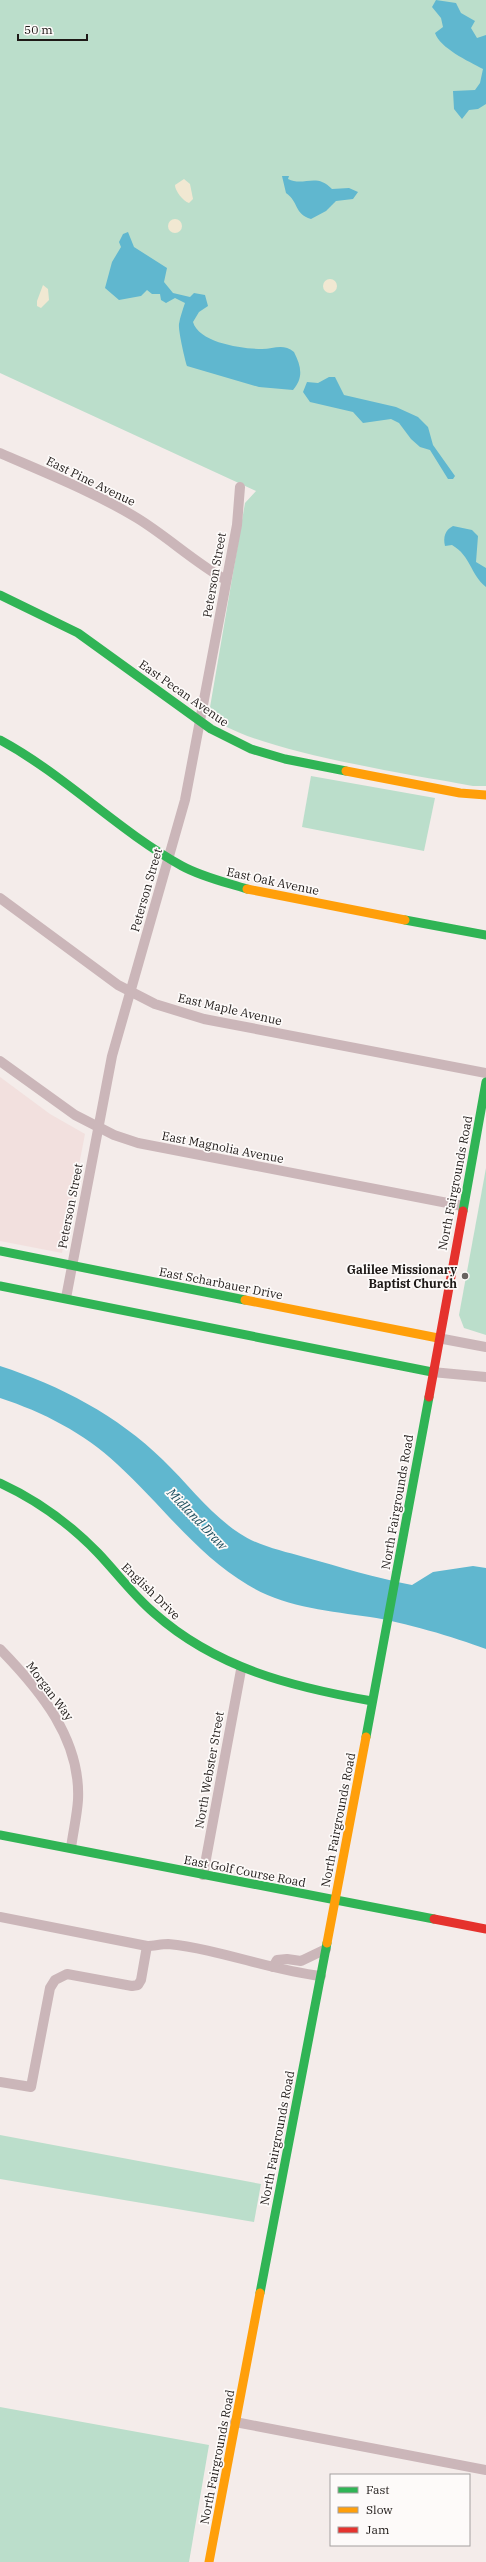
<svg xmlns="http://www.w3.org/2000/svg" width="486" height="2562" viewBox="0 0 486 2562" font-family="'IBM Plex Serif',serif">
<rect width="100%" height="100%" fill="#f4ecea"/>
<!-- education -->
<polygon fill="#f2e0de" points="0,1077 50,1114 85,1134 62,1253 0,1241"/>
<!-- green -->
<g fill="#bbdecb">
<path d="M0,0H486V786H473C426,777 231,748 209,713L245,503L256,491L0,373Z"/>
<polygon points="311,776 435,798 424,851 302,827"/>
<polygon points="486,1168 486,1335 464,1328 459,1315"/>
<polygon points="0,2135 261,2184 254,2222 0,2179"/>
<polygon points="0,2407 209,2445 189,2562 0,2562"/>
</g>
<!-- sand -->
<g fill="#f1e8d2">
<path d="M184,179L190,184L193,199L189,203C183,201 175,191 175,185Z"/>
<circle cx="175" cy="226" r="7"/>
<circle cx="330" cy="286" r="7"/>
<polygon points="43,285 48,289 49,300 41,308 37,306 37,301"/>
</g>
<!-- water -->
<g fill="#60b7cf">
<path d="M436,0L456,3L461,13L475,21L471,28L477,38L486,35V104L478,109L469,110L462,119L454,109L453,91L475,90L480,83L483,69C468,61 440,48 435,33L443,27L441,18L432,7Z"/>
<path d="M282,176H289L288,179C304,187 316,172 332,189L349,188L358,192L353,199L336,201L326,211L311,219C294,214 299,202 286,193Z"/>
<path d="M128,232L134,247L167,268L164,282L173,293L190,297L194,293L205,295L208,306L199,312L193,322C199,343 243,349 262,349C274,349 283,343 294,352C301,366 304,377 293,390L259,387L187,366C185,360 178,330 179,324C180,317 183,309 185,303L175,298L166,303L161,300L160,294H152L147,290L141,296L119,300L105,288L112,262L121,247L119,242L123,234Z"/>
<polygon points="329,377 335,377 344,395 396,407 418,417 428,427 433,445 455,476 453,479 448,479 430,450 420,447 411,439 399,423 391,419 363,423 353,412 310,402 303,392 307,382 318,383"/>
<path d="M453,526L472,530L478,536L476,562L486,568V587C470,574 471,556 452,545L445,546C443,537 445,530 453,526Z"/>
<path d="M0,1366C61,1386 117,1415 163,1460C188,1484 210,1514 239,1533C258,1546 283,1551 304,1557C340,1567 376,1578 412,1585L433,1572L473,1566L486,1568V1649C454,1637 403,1622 370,1617C329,1611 284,1607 248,1585C196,1554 161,1504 117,1464C84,1433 43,1412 0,1398Z"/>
</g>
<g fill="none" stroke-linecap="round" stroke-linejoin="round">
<!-- street -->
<g stroke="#cbb6b9" stroke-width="10">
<path d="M0,453C46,473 94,492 137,518C168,537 194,562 226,580"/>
<polyline points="0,898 118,985 155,1004 204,1019 486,1073"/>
<polyline points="0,1061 75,1115 114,1135 138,1143 463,1206"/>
<polyline points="66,1298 112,1056 185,800 237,525 240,487"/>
<polyline points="438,1338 486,1347"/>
<polyline points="432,1372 486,1377"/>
<path d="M0,1649C40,1690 81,1739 78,1800C77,1816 73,1832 71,1848"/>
<polyline points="203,1875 241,1670"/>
<path d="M0,1917L147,1946C154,1946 161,1944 168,1944C220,1949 269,1970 321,1976"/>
<polyline points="273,1967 277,1960 287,1959 301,1961 326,1949"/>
<polyline points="0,2082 31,2087 50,1988 55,1980 67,1974 132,1986 138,1985 141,1980 147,1946"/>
<polyline points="235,2422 486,2470"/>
</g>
<!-- fast -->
<g stroke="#30b455" stroke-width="9">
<polyline points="0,595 78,633 211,729 251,749 285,759 346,771"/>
<path d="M0,740C65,775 117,830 182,866C202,877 225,882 247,889"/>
<polyline points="405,920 486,935"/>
<polyline points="463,1211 486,1082"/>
<polyline points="0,1251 245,1300"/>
<polyline points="0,1286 432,1372"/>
<path d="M0,1483C37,1500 70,1524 98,1553C117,1573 133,1595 154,1613C216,1668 292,1687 372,1701"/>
<polyline points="366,1737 429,1397"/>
<polyline points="0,1835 434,1919"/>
<polyline points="260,2293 327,1943"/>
</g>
<!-- slow -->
<g stroke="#ff9f0a" stroke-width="9">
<polyline points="346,771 460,793 486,795"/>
<polyline points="247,889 405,920"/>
<polyline points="245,1300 438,1338"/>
<polyline points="327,1943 366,1737"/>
<polyline points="209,2562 260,2293"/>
</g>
<!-- jam -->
<g stroke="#e5322d" stroke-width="9">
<polyline points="429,1397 463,1211"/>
<polyline points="434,1919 486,1929"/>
</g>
</g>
<!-- markers -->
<circle fill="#696361" stroke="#fdfaf9" stroke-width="1.5" cx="465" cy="1276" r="4"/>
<g text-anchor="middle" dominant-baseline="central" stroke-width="3.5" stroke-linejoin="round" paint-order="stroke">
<!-- street labels -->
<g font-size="12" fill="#1e1917" stroke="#fdfaf9">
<text transform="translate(91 481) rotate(26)">East Pine Avenue</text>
<text transform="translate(214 575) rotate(-80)">Peterson Street</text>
<text transform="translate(184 693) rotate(35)">East Pecan Avenue</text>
<text transform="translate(273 881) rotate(12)">East Oak Avenue</text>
<text transform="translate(146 890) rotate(-74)">Peterson Street</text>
<text transform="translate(230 1009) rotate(13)">East Maple Avenue</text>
<text transform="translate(223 1147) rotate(11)">East Magnolia Avenue</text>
<text transform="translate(455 1183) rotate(-79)">North Fairgrounds Road</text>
<text transform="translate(70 1206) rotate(-79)">Peterson Street</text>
<text transform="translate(221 1283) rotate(11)">East Scharbauer Drive</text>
<text transform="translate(397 1502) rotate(-80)">North Fairgrounds Road</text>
<text transform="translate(151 1591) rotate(44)">English Drive</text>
<text transform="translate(50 1691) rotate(53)">Morgan Way</text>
<text transform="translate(209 1770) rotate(-80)">North Webster Street</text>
<text transform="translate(338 1820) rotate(-79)">North Fairgrounds Road</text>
<text transform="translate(245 1871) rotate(11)">East Golf Course Road</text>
<text transform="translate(277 2138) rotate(-79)">North Fairgrounds Road</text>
<text transform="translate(217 2457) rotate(-79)">North Fairgrounds Road</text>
</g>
<!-- poi labels -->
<g font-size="12" font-weight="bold" fill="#1e1917" stroke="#fdfaf9" text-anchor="end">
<text x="457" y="1269">Galilee Missionary<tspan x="457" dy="14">Baptist Church</tspan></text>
</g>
<!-- water labels -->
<g font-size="13" font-style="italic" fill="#1e4f5e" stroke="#fdfaf9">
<text transform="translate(197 1519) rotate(46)">Midland Draw</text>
</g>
</g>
<!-- legend -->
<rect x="330" y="2474" width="140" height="72" fill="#fdfaf9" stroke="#a4a09f"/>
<rect x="338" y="2487" width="20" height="6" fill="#30b455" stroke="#a4a09f"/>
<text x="366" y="2494" font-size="12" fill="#1e1917">Fast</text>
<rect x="338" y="2507" width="20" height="6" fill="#ff9f0a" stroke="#a4a09f"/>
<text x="366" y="2514" font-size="12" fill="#1e1917">Slow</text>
<rect x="338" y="2527" width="20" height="6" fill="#e5322d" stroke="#a4a09f"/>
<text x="366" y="2534" font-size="12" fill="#1e1917">Jam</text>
<!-- scale -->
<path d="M18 34v6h69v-6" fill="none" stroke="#1e1917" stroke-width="2"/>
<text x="24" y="34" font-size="12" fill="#1e1917" stroke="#fdfaf9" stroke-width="3" paint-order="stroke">50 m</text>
</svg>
